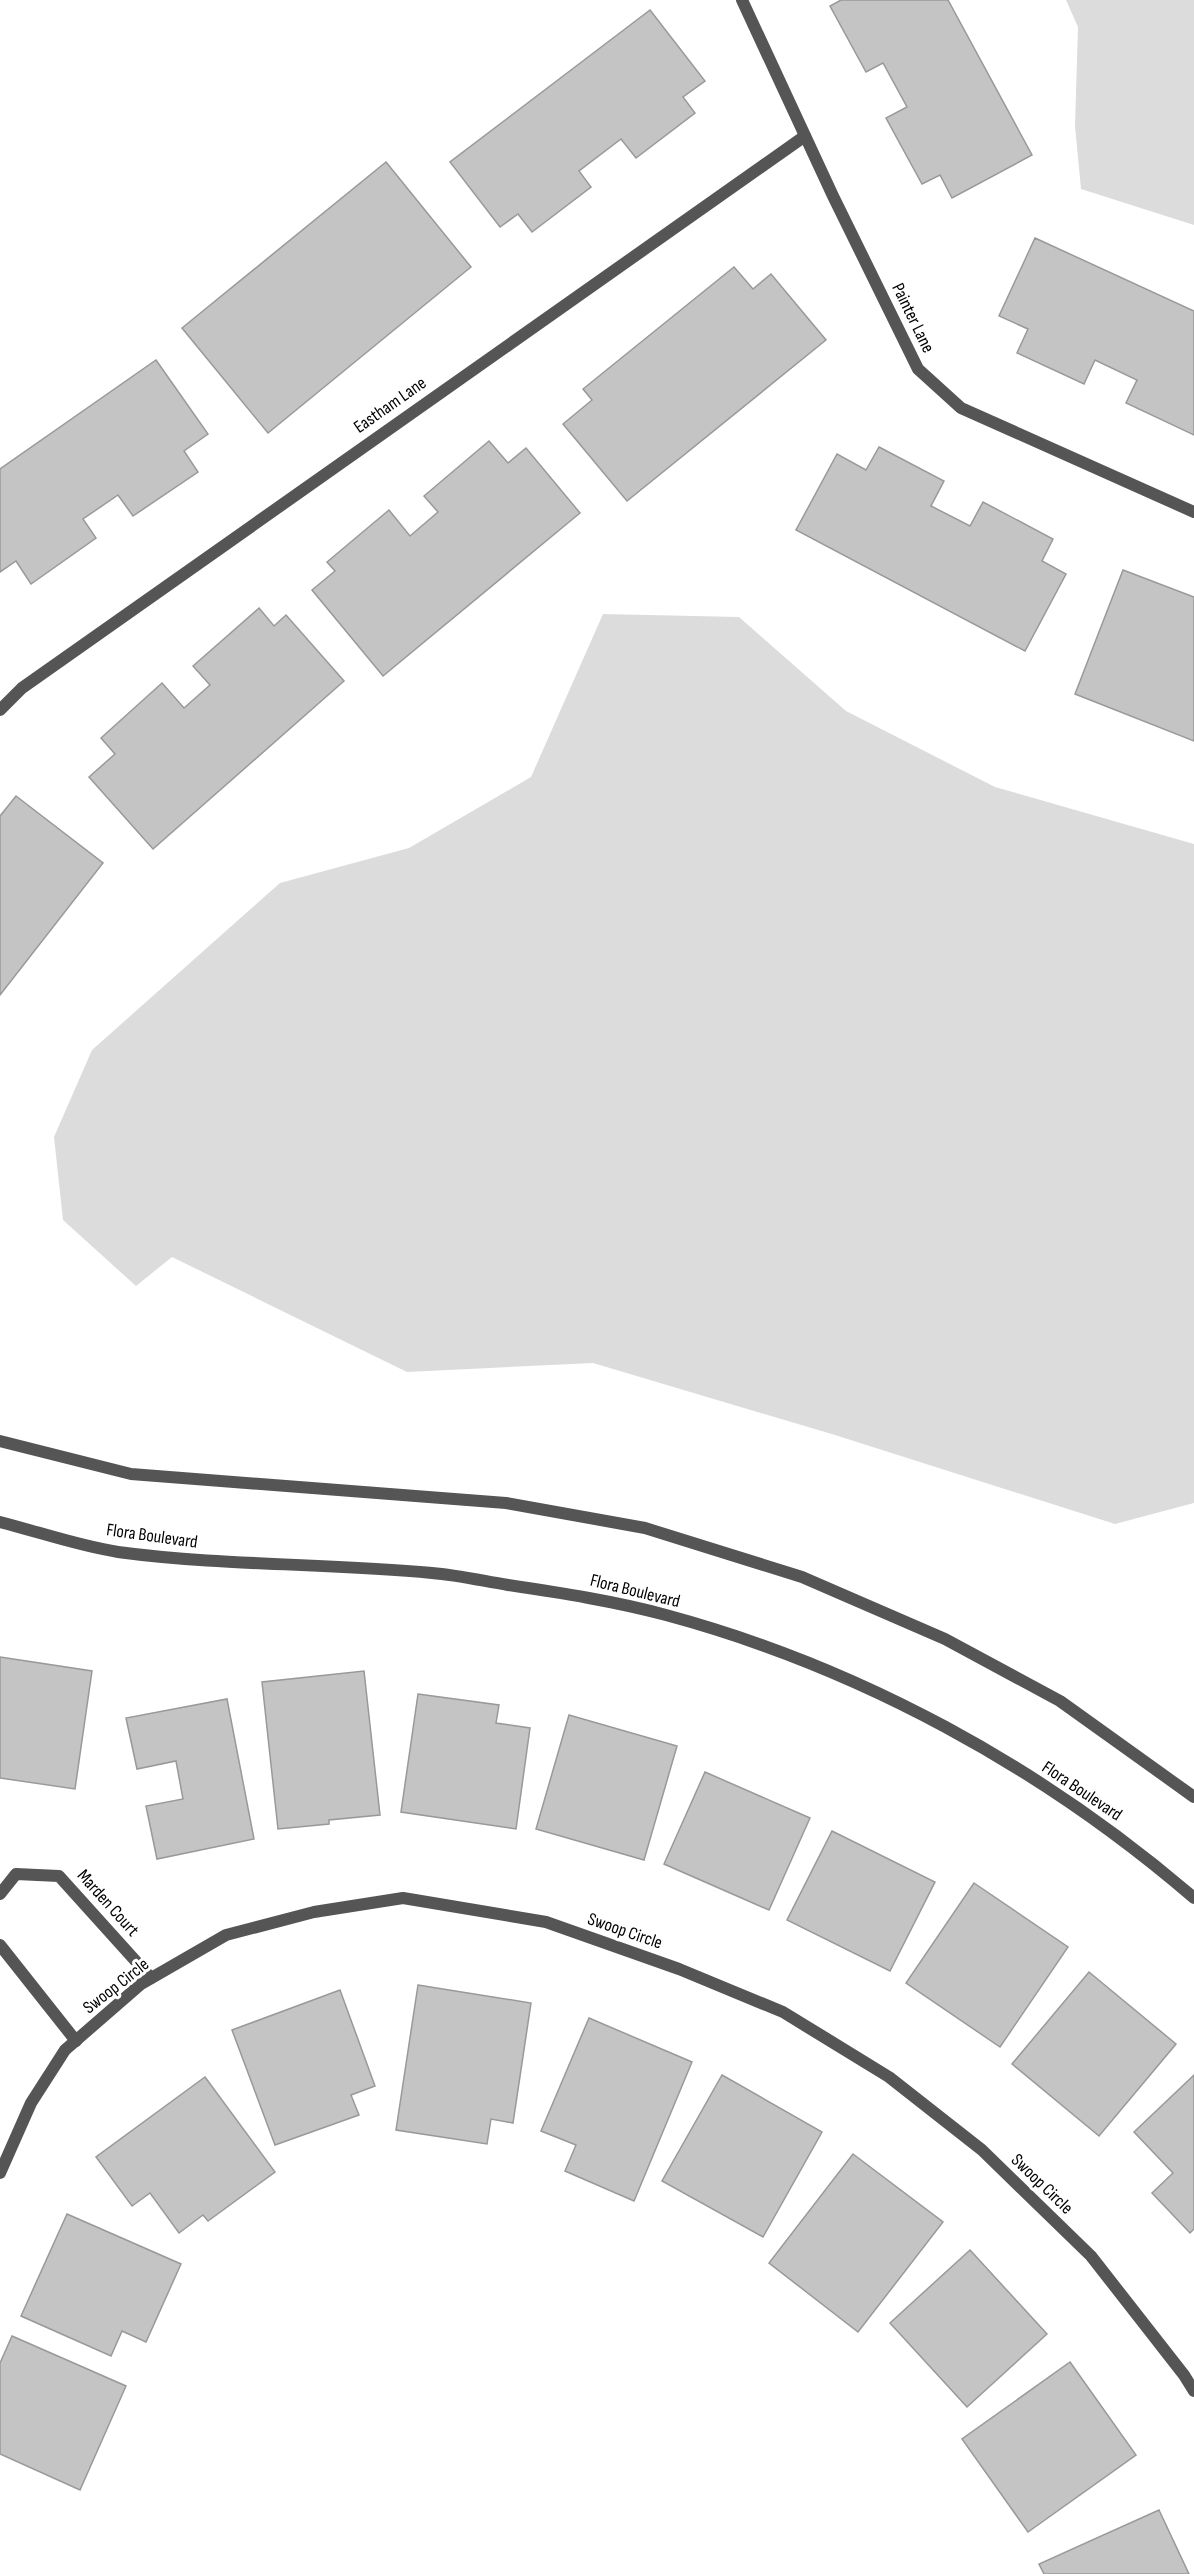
<svg xmlns="http://www.w3.org/2000/svg" width="1194" height="2574" viewBox="0 0 1194 2574" font-family="'Sofia Sans Condensed',sans-serif">
<rect width="100%" height="100%" fill="#fff"/>
<!-- green -->
<g fill="#dcdcdc">
<polygon points="1066,0 1194,0 1194,225 1081,189 1075,126 1078,27"/>
<polygon points="603,614 739,617 846,711 995,787 1194,844 1194,1503 1115,1524 835,1435 593,1363 407,1372 172,1257 136,1286 63,1220 54,1137 92,1050 280,883 409,848 531,777"/>
</g>
<!-- building -->
<g fill="#c4c4c4" stroke="#999" stroke-width="1.5">
<polygon points="841,0 948,0 1032,155 952,198 940,175 922,184 886,118 907,107 883,63 866,72 830,6"/>
<polygon points="650,10 705,81 683,97 695,113 636,158 621,139 579,171 591,187 532,232 518,214 500,227 450,162"/>
<polygon points="386,162 471,267 268,433 182,328"/>
<polygon points="1035,238 1194,311 1194,435 1126,403 1137,380 1095,360 1084,384 1017,353 1028,329 999,316"/>
<polygon points="734,267 753,289 771,274 826,340 627,501 563,424 592,400 583,389"/>
<polygon points="156,360 208,434 184,451 198,472 133,516 118,495 83,519 96,538 31,584 16,561 0,572 0,469"/>
<polygon points="489,441 508,463 526,448 580,513 383,676 312,590 335,571 327,562 389,510 410,536 438,512 424,496"/>
<polygon points="879,447 944,481 931,506 970,526 983,502 1053,539 1042,561 1066,574 1025,651 796,530 837,454 866,470"/>
<polygon points="1123,570 1194,597 1194,741 1075,694"/>
<polygon points="259,608 274,626 286,615 344,681 153,849 89,777 115,754 101,738 162,683 184,708 210,685 193,666"/>
<polygon points="16,796 103,863 0,995 0,816"/>
<polygon points="0,1657 92,1671 75,1789 0,1778"/>
<polygon points="364,1671 380,1815 329,1820 329,1824 278,1829 262,1682"/>
<polygon points="418,1694 499,1705 496,1723 530,1728 516,1829 401,1812"/>
<polygon points="227,1699 254,1839 157,1859 146,1806 183,1799 176,1761 137,1769 126,1718"/>
<polygon points="569,1715 677,1746 644,1860 536,1829"/>
<polygon points="705,1772 810,1818 769,1910 664,1864"/>
<polygon points="832,1831 935,1882 890,1971 787,1920"/>
<polygon points="974,1883 1068,1947 1000,2047 906,1983"/>
<polygon points="1089,1972 1176,2044 1099,2136 1012,2064"/>
<polygon points="418,1985 531,2003 513,2123 491,2119 487,2144 396,2130"/>
<polygon points="340,1990 375,2086 351,2095 359,2115 275,2145 232,2030"/>
<polygon points="589,2018 692,2062 634,2201 565,2171 576,2145 541,2131"/>
<polygon points="722,2075 822,2132 763,2237 662,2181"/>
<polygon points="1194,2075 1194,2229 1190,2233 1152,2193 1173,2173 1134,2132"/>
<polygon points="205,2077 275,2172 208,2221 203,2215 179,2233 150,2193 132,2206 96,2157"/>
<polygon points="853,2154 943,2222 858,2332 769,2263"/>
<polygon points="67,2214 181,2264 146,2342 122,2331 111,2356 21,2316"/>
<polygon points="970,2250 1047,2334 967,2407 890,2323"/>
<polygon points="12,2336 126,2386 80,2490 0,2454 0,2363"/>
<polygon points="1070,2362 1136,2455 1028,2532 962,2439"/>
<polygon points="1159,2510 1189,2574 1044,2574 1039,2564"/>
</g>
<g fill="none" stroke-linecap="round" stroke-linejoin="round">
<!-- minor -->
<g stroke="#555" stroke-width="12">
<polyline points="742,0 833,196 918,369 961,408 1194,512"/>
<polyline points="0,710 22,688 805,136"/>
<polyline points="0,1894 16,1874 59,1876 151,1978"/>
<polyline points="0,1945 76,2041"/>
<polyline points="0,2173 31,2103 65,2050 141,1984 226,1935 314,1912 403,1898 546,1922 679,1969 783,2012 889,2077 982,2150 1091,2256 1184,2375 1194,2391"/>
</g>
<!-- tertiary -->
<g stroke="#555" stroke-width="12">
<polyline points="0,1441 131,1474 506,1503 645,1528 802,1577 945,1639 1060,1701 1194,1797"/>
<path d="M0,1522C39,1532 79,1546 118,1552C222,1566 328,1563 432,1573C458,1575 483,1581 508,1585C561,1593 614,1601 666,1615C859,1667 1042,1767 1194,1898"/>
</g>
</g>
<g text-anchor="middle" dominant-baseline="central" stroke-width="6" stroke-linejoin="round" paint-order="stroke">
<!-- street labels -->
<g font-size="18" fill="#000" stroke="#fff">
<text transform="translate(913 318) rotate(64)">Painter Lane</text>
<text transform="translate(390 405) rotate(-35)">Eastham Lane</text>
<text transform="translate(152 1536) rotate(8)">Flora Boulevard</text>
<text transform="translate(635 1591) rotate(14)">Flora Boulevard</text>
<text transform="translate(1082 1791) rotate(34)">Flora Boulevard</text>
<text transform="translate(108 1903) rotate(48)">Marden Court</text>
<text transform="translate(625 1931) rotate(19)">Swoop Circle</text>
<text transform="translate(116 1986) rotate(-38)">Swoop Circle</text>
<text transform="translate(1042 2184) rotate(44)">Swoop Circle</text>
</g>
</g>
</svg>
